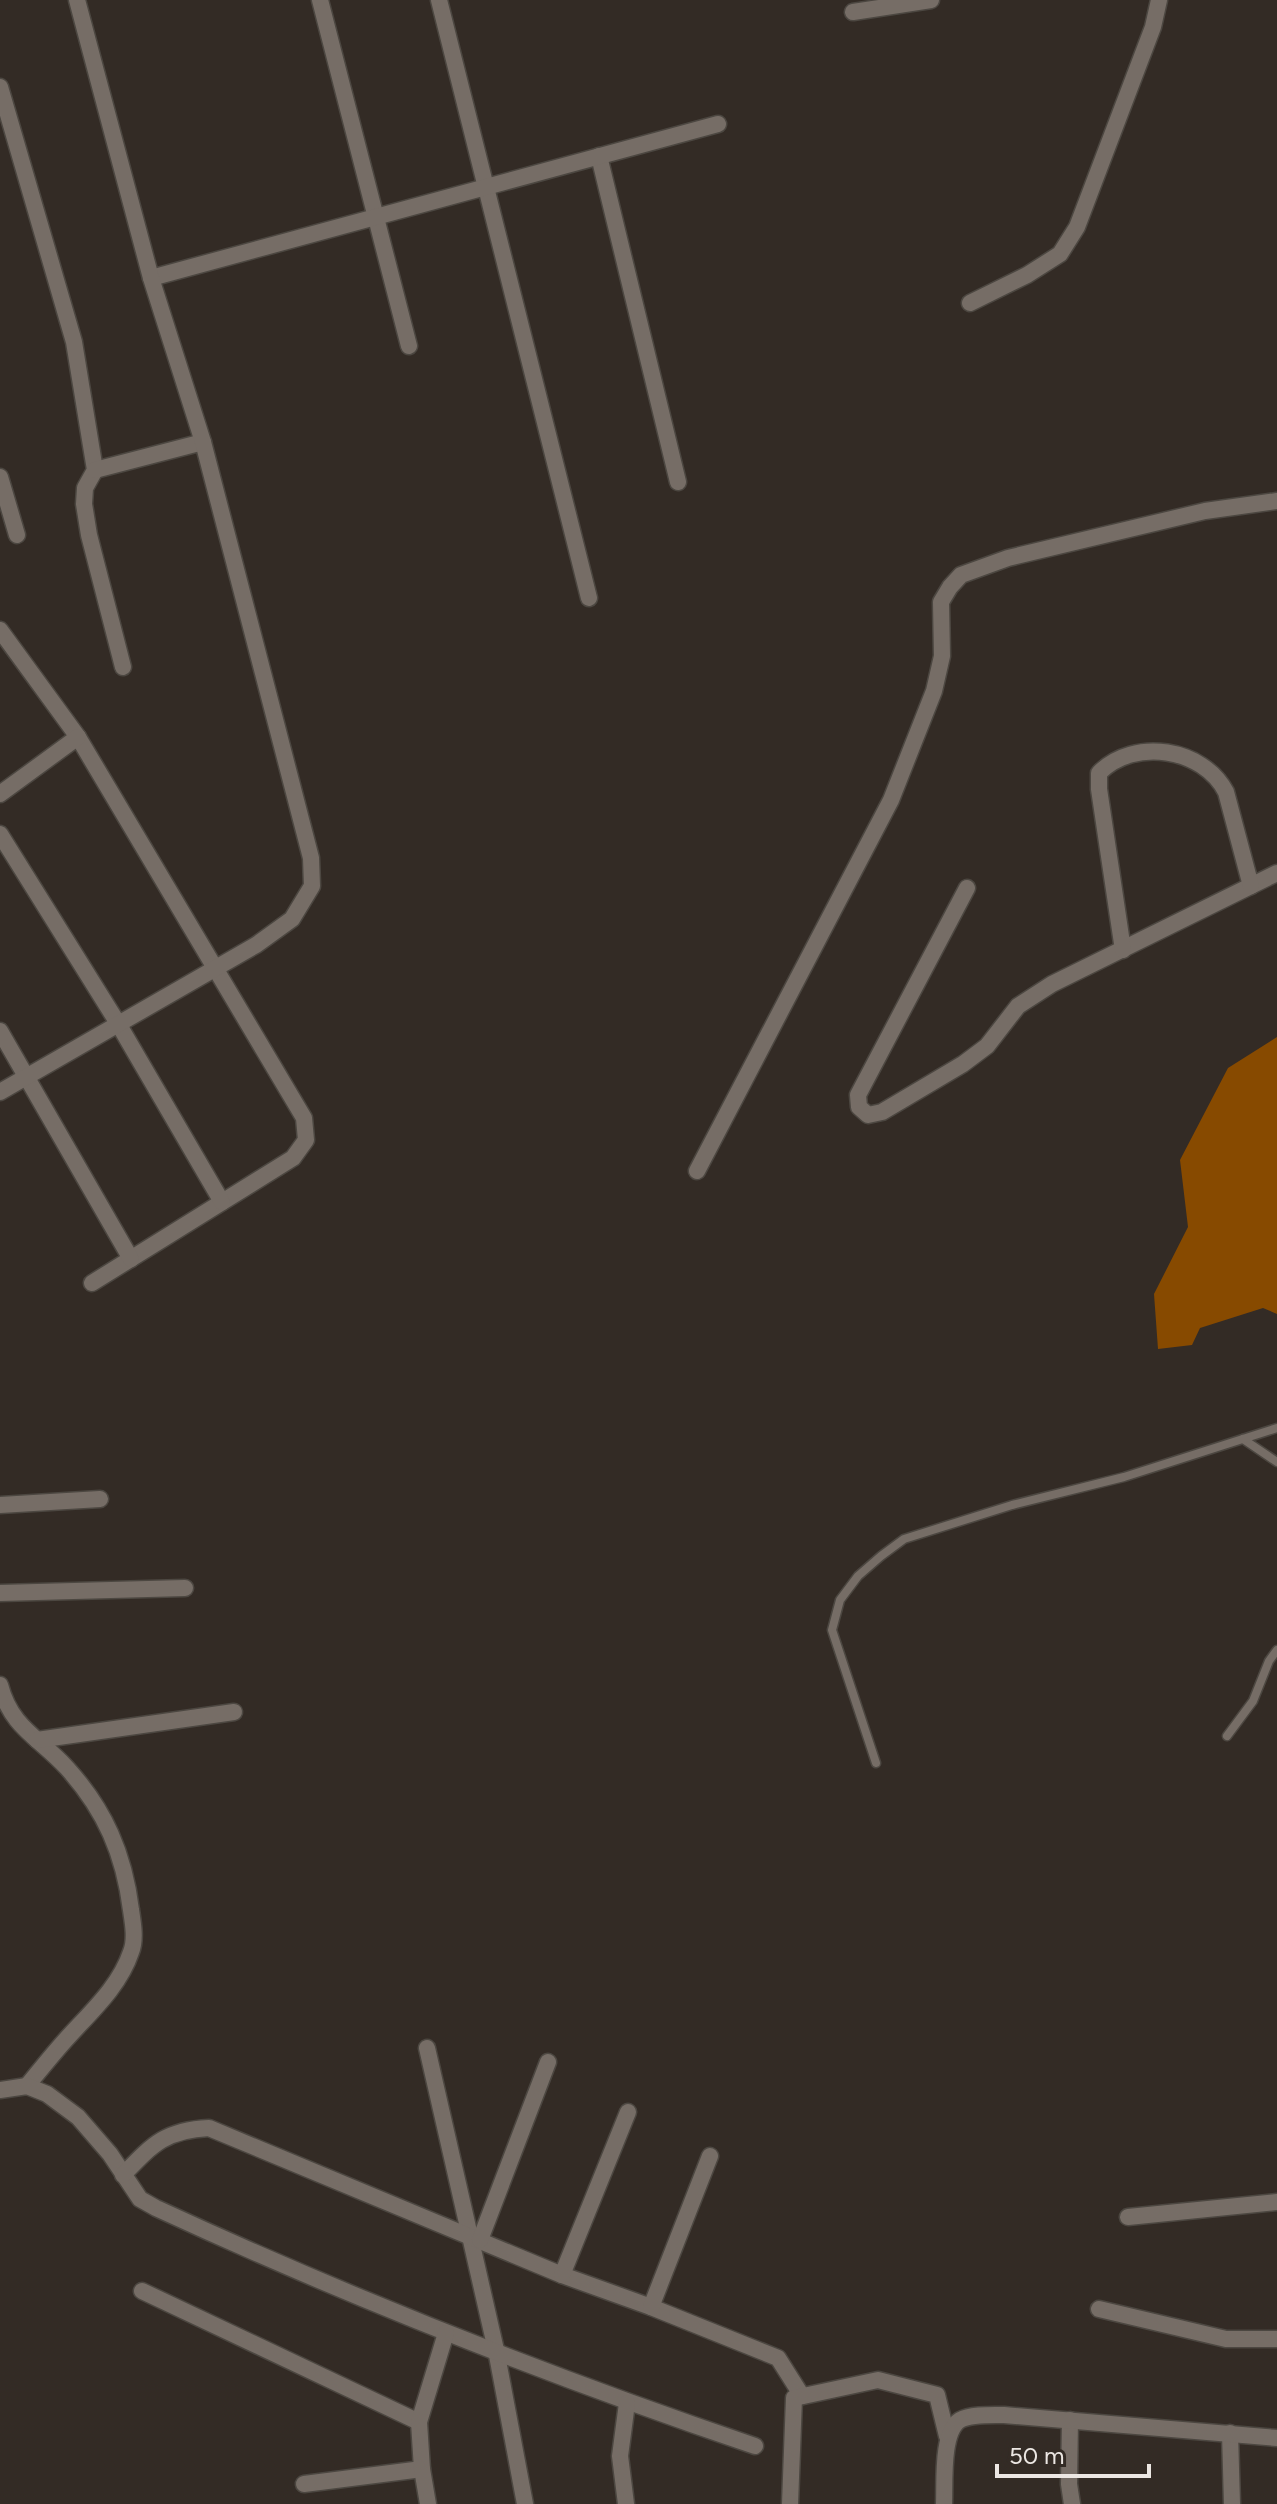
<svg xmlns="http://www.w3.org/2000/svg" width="1277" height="2504" viewBox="0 0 1277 2504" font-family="Figtree,sans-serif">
<rect width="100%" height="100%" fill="#332b25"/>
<!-- water -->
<polygon fill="#874a00" points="1277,1037 1277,1314 1263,1308 1200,1328 1192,1345 1158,1349 1154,1294 1188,1227 1180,1160 1228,1068"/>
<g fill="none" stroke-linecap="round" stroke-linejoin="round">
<defs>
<g id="service">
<polyline points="1243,1439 1277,1462"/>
<polyline points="1227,1736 1253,1701 1269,1661 1277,1650"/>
<polyline points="876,1763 832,1630 840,1600 858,1576 881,1556 904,1539 1012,1505 1124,1477 1277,1428"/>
</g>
<g id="minor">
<polyline points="320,0 409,346"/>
<polyline points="439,0 589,598"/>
<polyline points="853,12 931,0"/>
<polyline points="0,87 74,342 95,470 85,488 84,504 89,535 123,667"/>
<polyline points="599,156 678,482"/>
<polyline points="151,278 718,124"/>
<polyline points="970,303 1027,275 1060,254 1077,227 1153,27 1159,0"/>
<polyline points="95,470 203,442"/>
<polyline points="0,477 17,535"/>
<polyline points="0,630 78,737 304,1118 306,1140 293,1158 92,1283"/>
<polyline points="0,794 78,737"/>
<polyline points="0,834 119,1025 222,1202"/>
<polyline points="967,888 858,1095 859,1107 868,1115 882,1112 963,1064 987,1046 1018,1006 1052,984 1277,873"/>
<path d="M1123,950L1099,789V773C1134,737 1203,748 1226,792L1251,886"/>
<polyline points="0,1031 131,1259"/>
<polyline points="0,1092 256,945 292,919 312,886 311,858 203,442 151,278 77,0"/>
<polyline points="697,1171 891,800 934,691 942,656 941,602 950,587 961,575 1008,558 1205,511 1277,501"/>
<polyline points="0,1505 100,1499"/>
<polyline points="0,1593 185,1588"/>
<path d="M0,1685C11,1728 40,1738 67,1768C105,1810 124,1854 131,1910C133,1923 136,1940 131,1952C120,1985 93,2010 70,2035C55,2051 41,2069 27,2086"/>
<polyline points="37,1740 234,1712"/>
<polyline points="427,2048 496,2350 525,2504"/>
<path d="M0,2090L27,2086L47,2094L78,2117L110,2154L140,2199L156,2208C351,2298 552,2377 755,2446"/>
<path d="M123,2175C152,2145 165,2130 209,2128L562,2275L651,2307L778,2358L802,2396"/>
<polyline points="1128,2217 1277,2202"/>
<polyline points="480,2240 548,2062"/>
<polyline points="562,2275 628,2112"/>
<polyline points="142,2291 419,2422"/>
<polyline points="651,2307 710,2156"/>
<polyline points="1099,2309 1226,2339 1277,2339"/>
<polyline points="1070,2420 1069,2484 1072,2504"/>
<polyline points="1230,2433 1232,2504"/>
<polyline points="304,2484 422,2469"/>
<polyline points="428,2504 422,2469 419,2422 446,2333"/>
<polyline points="626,2504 620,2456 627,2403"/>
<polyline points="790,2504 794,2398 878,2380 937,2395 947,2436"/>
<path d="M944,2504C945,2483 941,2432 960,2420C971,2414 992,2415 1004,2415L1277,2438"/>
</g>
</defs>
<!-- service casing -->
<use href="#service" stroke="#4c4741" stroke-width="11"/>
<!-- minor casing -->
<use href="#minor" stroke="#4c4741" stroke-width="19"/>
<!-- service -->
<use href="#service" stroke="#766d66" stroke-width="8"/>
<!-- minor -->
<use href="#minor" stroke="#766d66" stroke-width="16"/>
</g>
<!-- scale -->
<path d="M997 2464v12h152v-12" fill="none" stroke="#ece7e3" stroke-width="4"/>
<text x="1009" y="2464" font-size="24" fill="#ece7e3" stroke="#332b25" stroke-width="6" paint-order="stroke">50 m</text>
</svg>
